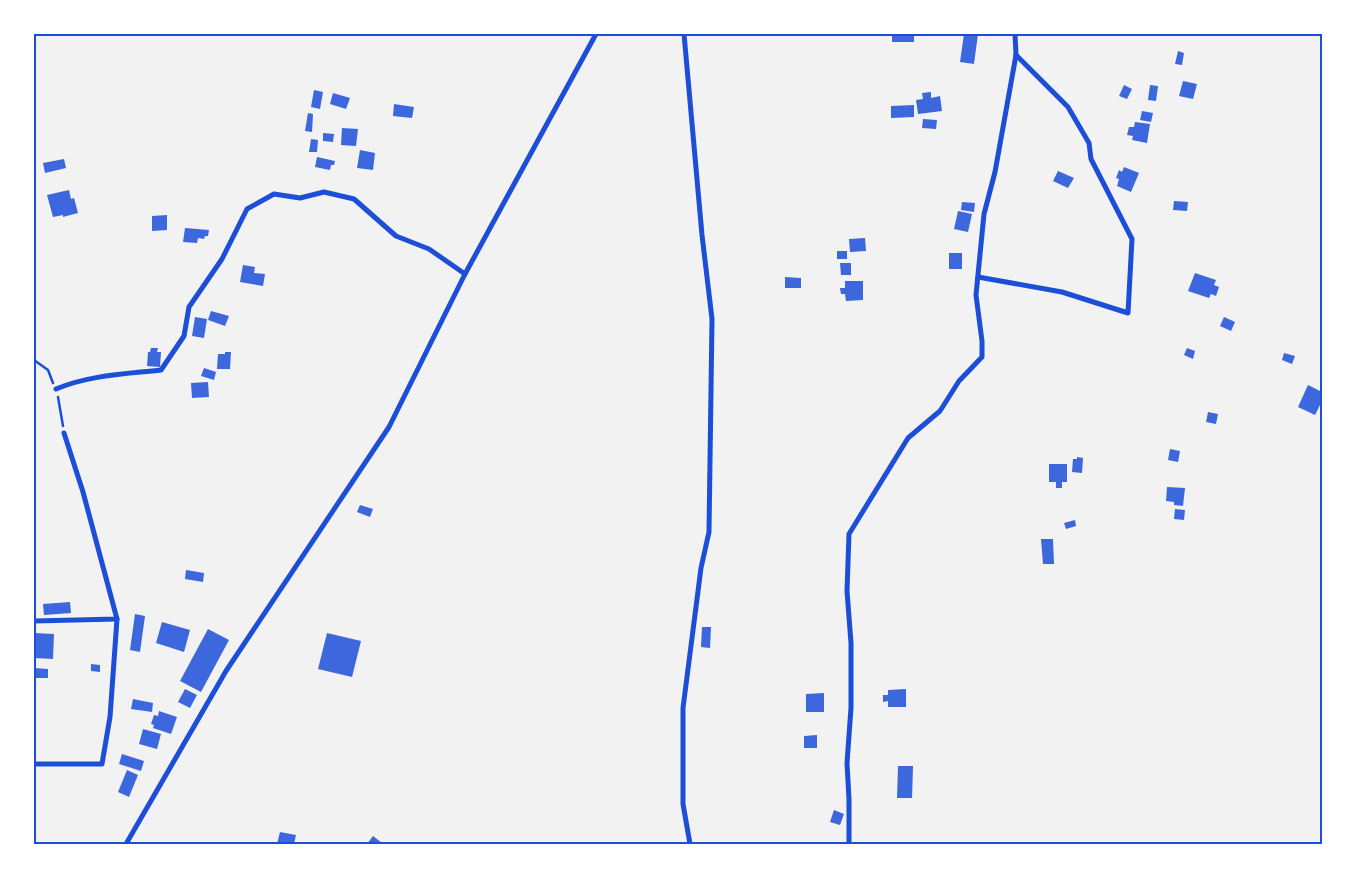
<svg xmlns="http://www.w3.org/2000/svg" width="1356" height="878" viewBox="0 0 1356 878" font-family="'PT Sans Narrow',sans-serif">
<rect width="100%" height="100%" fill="#f2f2f2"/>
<!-- building -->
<g fill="#3d67dc">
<rect x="892" y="34" width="22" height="8"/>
<polygon points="964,34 978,34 974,64 960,62"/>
<polygon points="1178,51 1184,53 1182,65 1175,64"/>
<polygon points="1183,81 1197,84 1193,99 1179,96"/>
<polygon points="1124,85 1132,89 1127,99 1119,96"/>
<polygon points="1150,85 1158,86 1156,101 1148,100"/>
<polygon points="314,90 323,92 320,109 311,107"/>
<polygon points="931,92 931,98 940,96 942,111 918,114 916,100 923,99 922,93"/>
<polygon points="333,93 350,98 346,109 330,104"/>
<polygon points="394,104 414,107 412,118 393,116"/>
<polygon points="914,105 914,117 891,118 891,106"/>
<polygon points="1142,111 1153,113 1151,122 1140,120"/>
<polygon points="308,113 313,114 312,132 305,131"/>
<polygon points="923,119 937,120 936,129 922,128"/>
<polygon points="1135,122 1150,124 1147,143 1132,140 1133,136 1127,135 1129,127 1134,127"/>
<polygon points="342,128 358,129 356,146 341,145"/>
<polygon points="323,133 334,134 333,142 323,141"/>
<polygon points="311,139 318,140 317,152 309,152"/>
<polygon points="360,150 375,153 373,170 357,168"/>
<polygon points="317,157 335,161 334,165 331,165 330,170 315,167"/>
<polygon points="64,159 66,168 45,173 43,163"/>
<polygon points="1124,167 1139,173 1131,192 1117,186 1119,179 1116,178 1119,170 1122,172"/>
<polygon points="1058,171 1074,178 1068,188 1053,181"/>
<polygon points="69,190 71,199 74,198 78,213 63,217 63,215 53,217 47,195"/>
<polygon points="1174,201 1188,202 1187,211 1173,210"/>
<polygon points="962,202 975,203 974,212 961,210"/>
<polygon points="958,211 972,214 968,232 954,229"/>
<polygon points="167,215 167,230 152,231 152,216"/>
<polygon points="185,228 209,230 208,236 205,236 204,239 198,238 197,243 183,242"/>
<polygon points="865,238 866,251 850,252 849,239"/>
<rect x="837" y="251" width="10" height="8"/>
<rect x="949" y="253" width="13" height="16"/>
<polygon points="840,263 851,263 851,275 841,275"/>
<polygon points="243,265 255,267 254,273 265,274 263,286 240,282"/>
<polygon points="1195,273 1216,280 1214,285 1219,287 1216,296 1211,294 1209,298 1188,291"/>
<polygon points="785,277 801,278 801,288 785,288"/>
<polygon points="845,281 863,281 863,300 846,301 845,294 841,294 840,288 845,288"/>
<polygon points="211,311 229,316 225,326 208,320"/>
<polygon points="195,317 207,319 204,338 192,336"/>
<polygon points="1224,317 1235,322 1231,331 1220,326"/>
<polygon points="151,348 158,348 157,352 161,352 160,367 147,366 148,352 150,352"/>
<polygon points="1187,348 1195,351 1193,359 1184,355"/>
<polygon points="225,352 231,352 230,369 217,369 218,354 225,354"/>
<polygon points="1284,353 1295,356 1292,364 1282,360"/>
<polygon points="204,368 216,372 214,380 201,376"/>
<polygon points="208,382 209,397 192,398 191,383"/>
<polygon points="1308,385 1322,392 1322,401 1315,415 1298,407"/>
<polygon points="1208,412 1218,414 1216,424 1206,422"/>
<polygon points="1170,449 1180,451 1178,462 1168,460"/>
<polygon points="1077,457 1083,458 1082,473 1072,472 1073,459 1077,459"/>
<polygon points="1049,464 1067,464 1067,482 1062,482 1062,488 1056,488 1056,482 1049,482"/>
<polygon points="1167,487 1185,488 1183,506 1174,505 1174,502 1166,501"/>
<polygon points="360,505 373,509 370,517 357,512"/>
<polygon points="1175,509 1185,510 1184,520 1174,519"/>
<polygon points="1075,520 1076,526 1066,529 1064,523"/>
<polygon points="1041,539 1053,539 1054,564 1043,564"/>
<polygon points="186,570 204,573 203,582 185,579"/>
<polygon points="70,602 71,613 44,615 43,604"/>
<polygon points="135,614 145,616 140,652 130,650"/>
<polygon points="162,622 190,630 184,652 156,643"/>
<polygon points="702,627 711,627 710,648 701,647"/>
<polygon points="208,629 229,640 201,692 180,681"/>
<polygon points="34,633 54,634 53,659 34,658"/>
<polygon points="327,633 361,641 352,677 318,669"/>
<polygon points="91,664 100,665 100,672 91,671"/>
<polygon points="34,668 48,669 48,678 34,678"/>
<polygon points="185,689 197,695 190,708 178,702"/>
<polygon points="906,689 906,707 888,707 888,701 883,702 883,695 888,695 888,690"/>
<polygon points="824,693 824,712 806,712 806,694"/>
<polygon points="133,699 153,703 152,712 131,709"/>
<polygon points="159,711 177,717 171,734 153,728 154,725 151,724 154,715 158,716"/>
<polygon points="143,729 161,734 157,749 139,744"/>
<polygon points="817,735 817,748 804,748 804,736"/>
<polygon points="122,754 144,761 141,771 119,764"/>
<polygon points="898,766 913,766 912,798 897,798"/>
<polygon points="127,770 138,775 129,797 118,792"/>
<polygon points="834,810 844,814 840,825 830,822"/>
<polygon points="280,832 296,835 294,844 277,844"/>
<polygon points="373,836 382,843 380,844 367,844"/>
</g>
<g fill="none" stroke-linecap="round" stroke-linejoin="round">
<!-- path -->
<g stroke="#1d4ed8" stroke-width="2.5">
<polyline points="34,360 48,370 53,383"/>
<polyline points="58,397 63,426"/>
</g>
<!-- minor -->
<g stroke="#1d4ed8" stroke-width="5">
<polyline points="684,34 702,235 712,319 709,532 701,568 683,708 683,804 690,844"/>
<polyline points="978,277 1062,292 1128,313 1132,239 1091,159 1089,143 1068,107 1016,55"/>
<path d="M56,389C89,375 126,374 161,370L184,336L189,307L222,259L247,209L274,194L300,198L324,192L354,199L396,236L429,249L465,274"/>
<polyline points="34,621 117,619 83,492 64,433"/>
<polyline points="34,764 102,764 110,717 117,619"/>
<polyline points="126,844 226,671 389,427 465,274 596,34"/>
<polyline points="849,844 849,799 847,763 851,708 851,643 847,591 849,534 908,438 940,411 959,381 982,357 982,341 976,295 984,214 995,172 1016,55 1015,34"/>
</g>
</g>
<!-- border -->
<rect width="1356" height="878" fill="none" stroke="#ffffff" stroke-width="70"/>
<rect x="35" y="35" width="1286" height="808" fill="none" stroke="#1d4ed8" stroke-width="2"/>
</svg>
